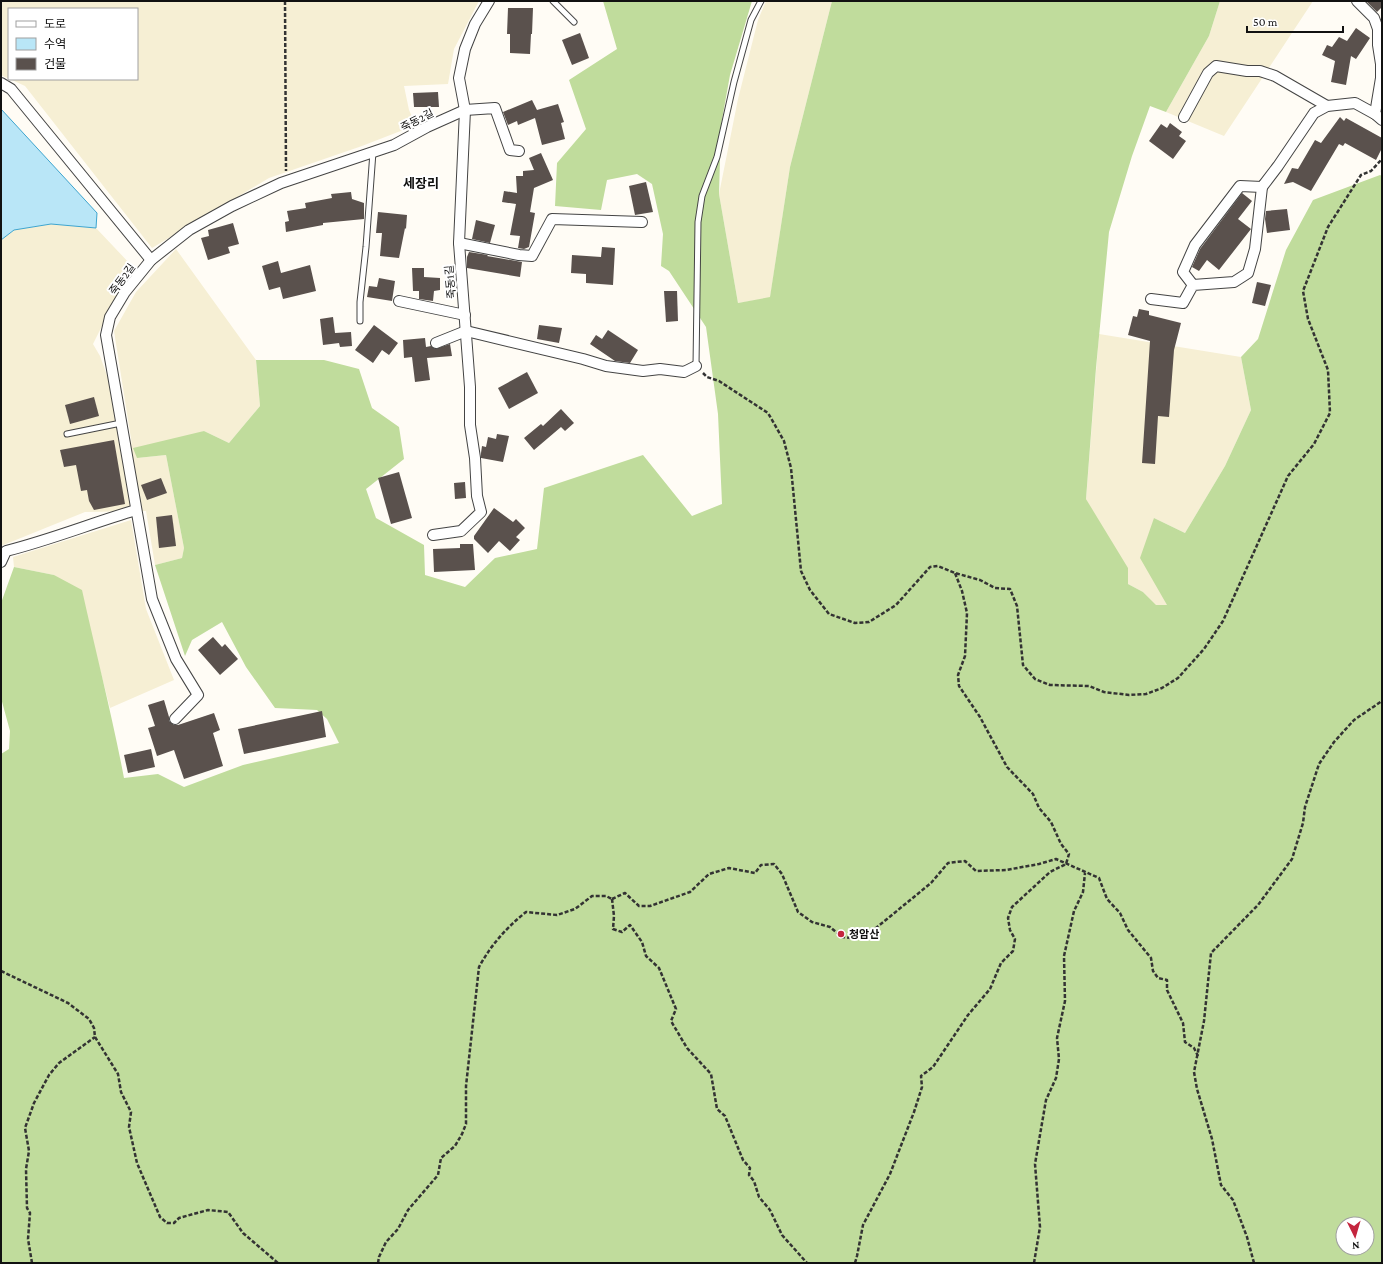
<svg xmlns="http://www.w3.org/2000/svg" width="1383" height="1264" viewBox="0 0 1383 1264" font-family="'Crimson Pro','Noto Sans KR',serif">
<rect width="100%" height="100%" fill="#fffcf5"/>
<!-- farmland -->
<g fill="#f6efd4">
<polygon points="1,1 479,1 454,49 448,84 404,86 409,110 416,125 362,146 269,178 152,248 25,86 10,79 137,79 137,9 9,9 9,79 1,75"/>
<polygon points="766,1 832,1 790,167 770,298 738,303 719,194 738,99 758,20"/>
<polygon points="1220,1 1313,1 1224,136 1166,112 1209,36"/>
<polygon points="51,224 96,228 132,266 93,344 100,356 132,445 114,331 136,292 176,249 256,360 260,406 229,443 204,431 137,458 166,455 184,548 182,558 155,565 146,511 85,512 1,546 1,240 14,230"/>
<polygon points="1099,334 1241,357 1251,410 1225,466 1185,533 1154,518 1167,605 1155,605 1143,592 1128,584 1086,499"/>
<polygon points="131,520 146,609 174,680 110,708 96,654 54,575 14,567 13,557"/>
</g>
<!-- forest -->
<path fill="#c0dc9c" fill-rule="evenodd" d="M603,1H752L730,75L721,125L719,194L738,303L770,297L790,167L832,1H1220L1209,36L1166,112L1150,106L1132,156L1109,232L1096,368L1086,499L1128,568V584L1143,592L1156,605H1167L1140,558L1154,518L1185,533L1225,466L1251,410L1241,357L1258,339L1286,250L1313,200L1380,175L1382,176V1263H1V754L9,749L10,731L1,698V603L14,567L54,575L82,590C96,653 112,715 124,778L158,774L184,787L243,765L339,743L327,719L317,710L275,708L246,667L222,622L192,640L185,656L155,565L182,558L184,548L166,455L137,458L133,448L204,431L229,443L260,406L256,360H324L359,369L372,408L399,427L404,459L366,489L376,518L424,545L425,575L465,587L495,558L537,549L544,488L643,455L692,516L722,504L718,414L706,327L669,271L661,266L663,234L652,184L637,174L607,180L601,210L555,206L557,163L586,129L569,80L617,49ZM1343,1224H1367V1248H1343Z"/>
<!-- water -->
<polygon fill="#b9e6f7" stroke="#3ea5cf" points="1,109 97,213 96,228 51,224 14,230 1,240"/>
<!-- building -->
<g fill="#5a514d">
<polygon points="1366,1 1382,1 1382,7 1377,12"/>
<polygon points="508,8 533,8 532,34 531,34 530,54 510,53 510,34 507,34"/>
<polygon points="1356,28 1370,38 1356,59 1351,56 1346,85 1331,82 1335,61 1322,55 1327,45 1332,47 1339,37 1347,41"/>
<polygon points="580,33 589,58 572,65 562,40"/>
<polygon points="438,92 439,107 414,107 413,93"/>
<polygon points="532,100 537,110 558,104 564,122 561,123 565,139 542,145 535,118 518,125 517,121 508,125 503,112"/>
<polygon points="1340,117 1344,121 1346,118 1382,138 1382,148 1376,160 1345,143 1343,146 1339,144 1311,191 1293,182 1284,184 1292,168 1298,169 1315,140 1321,143"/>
<polygon points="1170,123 1182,132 1179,136 1186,141 1173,159 1149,141 1161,124 1167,128"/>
<polygon points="541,153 553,180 534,188 530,212 535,213 529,247 524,249 518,248 520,236 510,235 516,204 502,202 504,191 517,193 516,176 523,176 523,171 534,170 529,158"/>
<polygon points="646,182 653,212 635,215 629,186"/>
<polygon points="351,192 352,199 364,203 364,219 323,223 323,225 286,232 285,222 289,221 287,211 306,208 305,203 332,198 331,194"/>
<polygon points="1242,193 1252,201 1238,219 1251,229 1219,270 1207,260 1199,271 1192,267 1200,249"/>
<polygon points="1287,209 1290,230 1267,233 1265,219 1266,211"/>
<polygon points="378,212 407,215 406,229 405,228 399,258 380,256 382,233 376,233"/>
<polygon points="476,220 495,225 490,243 472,239"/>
<polygon points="233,223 239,244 228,247 230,253 208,260 201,238 209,236 208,230"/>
<polygon points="602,247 615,248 613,285 586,283 586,274 571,273 572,255 601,257"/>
<polygon points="469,252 488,255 487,256 522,262 520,277 467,268 467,257"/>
<polygon points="278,261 281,273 310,265 316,291 283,299 280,287 269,290 262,266"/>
<polygon points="412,268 424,268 424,277 440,278 440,290 434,291 433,301 419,299 419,291 413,291"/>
<polygon points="379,278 395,281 392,301 367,297 369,286 377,287"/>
<polygon points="1257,282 1271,285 1265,306 1252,303"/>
<polygon points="664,291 677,291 678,321 666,322"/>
<polygon points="1139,309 1149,311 1149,315 1181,323 1174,350 1169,417 1158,416 1155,464 1142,463 1150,341 1128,335 1133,316 1137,317"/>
<polygon points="333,317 335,333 351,332 352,346 340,347 339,343 323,345 320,319"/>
<polygon points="374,325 398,343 389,355 382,350 373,363 355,350"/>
<polygon points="539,325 562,328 559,343 537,339"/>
<polygon points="608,330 638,350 630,363 615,361 590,344 596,335 602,339"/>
<polygon points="425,338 426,347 431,346 435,349 450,344 452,356 427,358 430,380 415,382 412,357 404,358 403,340"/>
<polygon points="527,372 538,393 509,409 498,388"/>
<polygon points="94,397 99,416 70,424 65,405"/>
<polygon points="561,409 574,423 565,431 561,427 534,450 524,438 541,424 543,426"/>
<polygon points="497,434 509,436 503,462 481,458 481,453 482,446 486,447 488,437 496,439"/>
<polygon points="114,440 125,504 94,510 89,501 87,490 81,491 76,465 64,467 60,450"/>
<polygon points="399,472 412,518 391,524 378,478"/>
<polygon points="161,478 167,493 147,500 141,485"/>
<polygon points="465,482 466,498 455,499 454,483"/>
<polygon points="494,508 513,522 516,519 525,528 516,537 520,540 510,551 499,541 488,553 474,539 474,536"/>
<polygon points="172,515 176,546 159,548 156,517"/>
<polygon points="460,544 473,544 475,570 434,572 433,549 460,548"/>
<polygon points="213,637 222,647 225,644 238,659 220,675 198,650"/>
<polygon points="164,700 169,717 169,721 174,725 178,725 214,713 220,730 213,733 223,766 184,779 174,750 157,756 148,728 155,726 148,705"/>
<polygon points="322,711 326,737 244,754 238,729"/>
<polygon points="151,749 155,767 128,773 124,755"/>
</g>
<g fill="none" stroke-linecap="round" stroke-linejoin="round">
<defs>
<g id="service">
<polyline points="553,1 574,22"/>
<polyline points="360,321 360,302 366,247 373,152"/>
<polyline points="696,366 698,222 702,196 717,157 734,82 751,20 761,1"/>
<polyline points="67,434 121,423"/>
</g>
<g id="minor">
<polyline points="1357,1 1374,18 1378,29 1378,45 1381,64 1381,78 1375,114"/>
<polyline points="1,83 11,89 151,260"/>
<polyline points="1184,117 1208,73 1216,66 1247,71 1260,71 1275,76 1327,106"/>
<polyline points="459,243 519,255 532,256 552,219 642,222"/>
<polyline points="1193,285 1183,272 1195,245 1240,186 1262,187 1278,166 1314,113 1327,106 1355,103 1375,114 1382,120"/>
<polyline points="1151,299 1183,303 1193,285 1234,282 1248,273 1255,249 1262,187"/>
<polyline points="399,301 465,315"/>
<polyline points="436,343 466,331 583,359 606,366 643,371 660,369 684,372 696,366"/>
<polyline points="433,535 461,531 481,512 477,496 475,458 470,425 470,387 459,243 465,110 459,78 465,49 475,24 489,1"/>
<path d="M1,562L6,551C50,540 92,523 136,510"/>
<polyline points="175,719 198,695 176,659 152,599 106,335 110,317 125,292 151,260 189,230 232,206 281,183 394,145 427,127 465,110 495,108 510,150 519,151"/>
</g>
</defs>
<!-- service casing -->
<use href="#service" stroke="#444" stroke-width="7"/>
<!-- minor casing -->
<use href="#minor" stroke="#444" stroke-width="12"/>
<!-- path -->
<g stroke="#333" stroke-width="2.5" stroke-dasharray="4 2" stroke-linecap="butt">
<polyline points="285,1 286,171"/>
<polyline points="703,373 707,377 719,381 768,413 784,441 791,468 801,571 810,590 829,614 855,623 869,622 896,605 930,567 938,566 955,573 980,580 995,588 1010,589 1017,606 1023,665 1035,679 1050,685 1089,686 1104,692 1129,695 1146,694 1162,688 1178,678 1204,649 1223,621 1288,476 1314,444 1330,413 1328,370 1308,319 1303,291 1328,227 1361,175 1371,171 1382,159"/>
<polyline points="612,899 625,893 639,906 650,906 690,892 709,874 729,868 755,873 761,865 774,864 782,874 798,912 812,922 830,927 842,937 852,938 876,928 931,883 948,863 965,861 976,871 1006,870 1039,864 1056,859 1099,878 1107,899 1120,913 1128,930 1151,958 1153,971 1158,978 1167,980 1167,990 1183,1023 1185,1042 1194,1048 1198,1056"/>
<polyline points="612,899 614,916 613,929 622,932 630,925 642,942 646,956 659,968 676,1009 671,1021 687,1048 711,1074 717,1109 725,1116 743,1160 750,1168 749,1175 754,1181 759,1197 770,1210 782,1235 807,1263"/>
<polyline points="1,971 68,1003 89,1019 94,1028 95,1037 118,1074 121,1092 131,1112 129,1127 137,1163 160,1217 167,1223 174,1223 179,1218 208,1210 228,1212 243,1233 278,1263"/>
<polyline points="32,1263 28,1239 30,1213 27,1208 26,1169 29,1151 25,1128 34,1103 49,1075 59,1063 95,1037"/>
<path d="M378,1263L379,1257L386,1242L398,1229L408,1210L438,1175L441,1158L455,1146L462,1134L466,1124V1086L479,967C491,945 506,928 526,912L557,915L575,909L592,896H606L612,899"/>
<polyline points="855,1263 857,1256 863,1225 890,1174 914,1112 922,1087 921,1076 933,1067 968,1015 990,989 1001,963 1013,951 1015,939 1010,930 1008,918 1012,907 1050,872 1066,864 1069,854 1061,844 1051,822 1039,808 1033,794 1007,767 980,717 959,686 958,675 965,656 967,613 962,591 955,573"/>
<polyline points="1034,1263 1040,1227 1035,1164 1046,1100 1056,1078 1059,1059 1057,1038 1065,1001 1064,956 1074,911 1083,892 1085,873"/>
<polyline points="1254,1263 1247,1237 1233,1200 1221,1185 1212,1139 1197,1089 1194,1072 1204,1021 1211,953 1258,905 1292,859 1303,823 1305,807 1319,764 1334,742 1354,720 1382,701"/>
</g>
<!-- service -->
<use href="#service" stroke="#fff" stroke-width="5"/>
<!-- minor -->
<use href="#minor" stroke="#fff" stroke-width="10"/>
</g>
<!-- markers -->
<circle fill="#c4253e" stroke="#fff" stroke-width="1.5" cx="841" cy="934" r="4"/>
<g text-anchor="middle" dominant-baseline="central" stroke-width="4" stroke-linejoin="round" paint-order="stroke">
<!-- street labels -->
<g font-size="11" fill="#111" stroke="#fff">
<text transform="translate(417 120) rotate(-27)">죽동2길</text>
<text transform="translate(122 279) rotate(-54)">죽동2길</text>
<text transform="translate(450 282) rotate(-95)">죽동1길</text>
</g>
<!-- poi labels -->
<g font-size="11" font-weight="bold" fill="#111" stroke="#fff" text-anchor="start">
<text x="849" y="934">청암산</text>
</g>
<!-- quarter labels -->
<g font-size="13" font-weight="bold" fill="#111" stroke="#fff">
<text x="421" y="183">세장리</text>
</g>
</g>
<!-- border -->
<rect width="1383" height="1264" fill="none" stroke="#111111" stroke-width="4"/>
<!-- legend -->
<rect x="8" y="8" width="130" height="72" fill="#ffffff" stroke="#a0a0a0"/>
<rect x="16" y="21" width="20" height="6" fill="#ffffff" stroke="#a0a0a0"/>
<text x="44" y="28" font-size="12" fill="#111111">도로</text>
<rect x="16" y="38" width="20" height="12" fill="#b9e6f7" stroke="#a0a0a0"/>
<text x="44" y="48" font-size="12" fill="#111111">수역</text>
<rect x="16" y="58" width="20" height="12" fill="#5a514d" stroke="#a0a0a0"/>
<text x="44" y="68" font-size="12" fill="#111111">건물</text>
<!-- north arrow -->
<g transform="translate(1355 1236) rotate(175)"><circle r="19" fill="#ffffff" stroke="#a0a0a0"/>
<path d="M0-3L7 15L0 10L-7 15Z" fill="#c4253e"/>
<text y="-6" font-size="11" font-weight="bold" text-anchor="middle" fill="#111111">N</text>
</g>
<!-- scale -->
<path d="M1247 26v6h96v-6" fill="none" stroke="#111111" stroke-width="2"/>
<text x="1253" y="26" font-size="12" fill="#111111" stroke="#ffffff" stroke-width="3" paint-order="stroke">50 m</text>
</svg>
